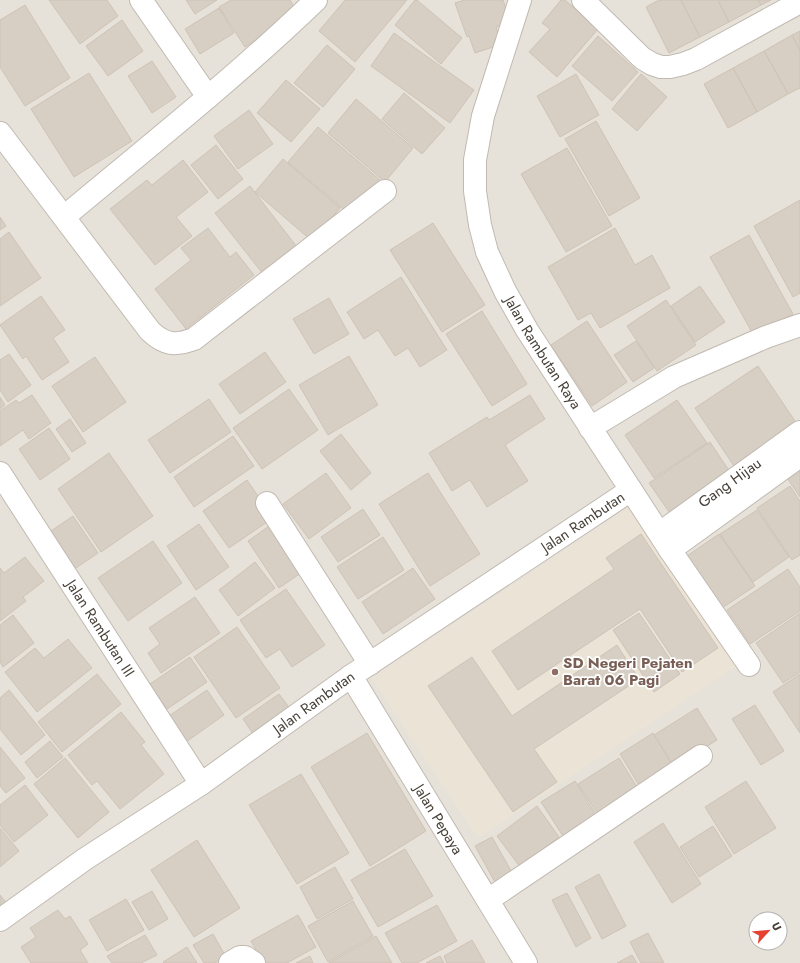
<svg xmlns="http://www.w3.org/2000/svg" width="800" height="963" viewBox="0 0 800 963" font-family="Jost,sans-serif">
<rect width="100%" height="100%" fill="#f3f0ea"/>
<!-- residential -->
<path fill="#e7e2d9" fill-rule="evenodd" d="M0,0H800V963H0ZM756,919H780V943H756Z"/>
<!-- education -->
<polygon fill="#ebe4d6" points="632,506 738,665 478,838 372,678"/>
<!-- building -->
<g fill="#d7cec4" stroke="#cec3b5">
<polygon points="49,0 107,0 118,16 80,44"/>
<polygon points="186,0 217,0 195,14"/>
<polygon points="231,0 290,0 298,13 245,47 219,7"/>
<polygon points="345,0 407,0 355,62 319,31"/>
<polygon points="415,0 417,0 462,38 441,64 395,25"/>
<polygon points="464,0 503,0 511,22 496,27 502,44 475,53 469,36 467,37 455,3"/>
<polygon points="561,0 565,0 598,29 557,77 529,52 550,29 542,23"/>
<polygon points="659,0 681,0 700,37 669,53 646,7"/>
<polygon points="681,0 718,0 729,22 700,37"/>
<polygon points="718,0 758,0 761,5 729,22"/>
<polygon points="758,0 771,0 761,5"/>
<polygon points="25,5 70,78 25,106 0,67 0,20"/>
<polygon points="219,8 234,33 200,54 185,29"/>
<polygon points="122,20 143,51 108,76 86,46"/>
<polygon points="800,31 800,51 792,35"/>
<polygon points="394,33 474,90 450,123 371,66"/>
<polygon points="792,35 800,51 800,88 788,94 764,51"/>
<polygon points="598,36 638,72 612,101 572,66"/>
<polygon points="327,45 355,69 323,107 294,83"/>
<polygon points="764,51 788,94 757,112 733,68"/>
<polygon points="152,61 176,97 152,113 128,76"/>
<polygon points="733,68 757,112 728,128 704,84"/>
<polygon points="89,73 132,141 74,177 31,109"/>
<polygon points="576,74 599,115 560,137 537,96"/>
<polygon points="641,74 667,97 637,131 612,109"/>
<polygon points="286,80 320,109 291,142 257,113"/>
<polygon points="404,93 445,128 422,154 382,119"/>
<polygon points="356,99 413,148 385,182 328,133"/>
<polygon points="249,110 273,144 238,169 214,136"/>
<polygon points="596,121 640,198 609,216 565,139"/>
<polygon points="318,127 380,180 350,215 288,162"/>
<polygon points="216,145 243,179 218,199 191,165"/>
<polygon points="567,148 612,226 566,252 521,174"/>
<polygon points="283,159 340,208 312,241 255,192"/>
<polygon points="183,160 208,192 176,217 192,236 155,265 110,209 147,180 152,185"/>
<polygon points="250,186 297,247 263,274 215,213"/>
<polygon points="800,200 800,293 793,297 754,226"/>
<polygon points="0,217 6,226 0,230"/>
<polygon points="433,223 485,305 442,332 390,250"/>
<polygon points="208,228 230,257 236,252 254,275 186,329 155,289 191,260 181,248"/>
<polygon points="615,228 635,265 652,255 670,288 600,328 591,313 578,320 548,267"/>
<polygon points="9,232 41,278 0,306 0,239"/>
<polygon points="749,235 793,314 754,336 710,257"/>
<polygon points="401,277 447,350 420,367 408,348 395,356 378,330 364,339 347,312"/>
<polygon points="700,286 725,322 695,342 671,306"/>
<polygon points="41,296 65,330 53,338 69,362 42,380 26,356 23,359 0,325"/>
<polygon points="329,298 349,334 314,354 293,319"/>
<polygon points="666,300 696,345 657,371 627,326"/>
<polygon points="482,311 527,384 492,406 446,334"/>
<polygon points="587,321 627,382 592,406 551,345"/>
<polygon points="636,341 654,368 633,382 614,355"/>
<polygon points="265,352 286,382 240,414 219,384"/>
<polygon points="9,354 31,385 8,402 0,390 0,360"/>
<polygon points="349,356 378,405 328,435 299,385"/>
<polygon points="95,357 126,402 83,432 52,386"/>
<polygon points="758,366 797,424 734,466 695,408"/>
<polygon points="289,389 318,430 262,469 233,428"/>
<polygon points="32,395 51,423 29,439 23,430 0,446 0,411 16,400 19,403"/>
<polygon points="530,395 545,419 505,445 528,481 487,507 470,480 452,491 429,453 487,417 489,420"/>
<polygon points="0,397 5,405 0,409"/>
<polygon points="209,399 231,432 170,473 148,440"/>
<polygon points="677,400 707,443 654,478 625,435"/>
<polygon points="70,419 86,443 72,452 56,429"/>
<polygon points="49,428 70,459 40,480 19,449"/>
<polygon points="341,434 371,473 351,490 320,451"/>
<polygon points="233,436 254,466 194,507 174,477"/>
<polygon points="710,442 734,478 674,519 649,483"/>
<polygon points="109,453 153,516 101,552 58,489"/>
<polygon points="800,470 800,497 787,478"/>
<polygon points="326,473 351,508 309,539 283,504"/>
<polygon points="428,473 480,554 430,586 379,504"/>
<polygon points="247,480 273,518 229,548 203,511"/>
<polygon points="790,486 800,501 800,555 792,560 757,508"/>
<polygon points="363,509 380,535 338,562 321,537"/>
<polygon points="757,510 789,557 753,582 720,534"/>
<polygon points="73,516 98,553 73,570 48,533"/>
<polygon points="199,524 229,567 196,590 167,546"/>
<polygon points="269,526 301,573 279,588 248,541"/>
<polygon points="641,534 718,648 682,672 640,609 518,690 492,651 614,569 606,558"/>
<polygon points="719,534 755,586 719,610 684,558"/>
<polygon points="383,537 404,570 358,599 337,567"/>
<polygon points="153,541 182,583 128,621 98,578"/>
<polygon points="25,557 44,581 23,597 26,601 0,621 0,568 4,573"/>
<polygon points="255,562 275,588 238,616 219,590"/>
<polygon points="413,568 435,599 383,634 362,602"/>
<polygon points="788,569 800,587 800,611 750,644 727,610"/>
<polygon points="286,589 325,645 292,667 280,649 266,658 240,620"/>
<polygon points="195,597 220,633 161,673 148,653 160,644 149,628"/>
<polygon points="639,613 680,674 654,692 613,630"/>
<polygon points="800,613 800,672 783,683 756,643"/>
<polygon points="13,615 34,643 3,667 0,662 0,625"/>
<polygon points="237,627 280,688 236,718 194,657"/>
<polygon points="68,639 92,668 37,712 5,672 35,648 44,658"/>
<polygon points="617,645 639,679 534,749 557,782 513,812 428,686 472,657 512,716"/>
<polygon points="190,657 207,682 167,709 150,684"/>
<polygon points="97,674 121,704 62,752 38,722"/>
<polygon points="800,674 800,733 773,692"/>
<polygon points="9,690 45,735 21,755 0,729 0,698"/>
<polygon points="207,690 224,715 186,742 169,716"/>
<polygon points="279,694 294,714 257,740 243,719"/>
<polygon points="755,705 784,751 761,765 732,719"/>
<polygon points="697,708 717,740 674,767 654,735"/>
<polygon points="121,712 145,742 141,745 164,774 120,809 97,781 92,785 68,755"/>
<polygon points="367,733 426,831 370,866 311,767"/>
<polygon points="653,733 673,766 640,787 620,754"/>
<polygon points="50,741 63,757 37,778 25,762"/>
<polygon points="0,747 25,778 6,793 0,786"/>
<polygon points="65,758 109,812 78,838 34,784"/>
<polygon points="619,758 637,787 597,813 578,784"/>
<polygon points="301,774 349,853 297,884 249,805"/>
<polygon points="575,781 596,815 563,836 541,802"/>
<polygon points="746,781 776,828 734,854 705,807"/>
<polygon points="25,785 48,815 14,842 0,825 0,805"/>
<polygon points="537,806 559,837 520,867 497,836"/>
<polygon points="663,823 701,884 672,903 634,842"/>
<polygon points="713,826 732,856 699,877 680,847"/>
<polygon points="0,828 19,851 0,867"/>
<polygon points="492,837 514,876 497,886 475,846"/>
<polygon points="197,840 240,908 194,937 151,870"/>
<polygon points="405,849 433,896 378,927 351,880"/>
<polygon points="335,867 353,899 317,919 300,887"/>
<polygon points="599,874 626,926 602,939 575,887"/>
<polygon points="152,891 168,919 149,930 132,902"/>
<polygon points="567,893 591,938 576,947 552,900"/>
<polygon points="0,895 8,905 0,911"/>
<polygon points="126,899 144,930 107,951 89,920"/>
<polygon points="353,901 373,936 328,962 308,926"/>
<polygon points="437,905 457,941 417,963 402,963 385,933"/>
<polygon points="58,910 65,919 70,916 88,944 80,950 88,963 31,963 21,947 36,937 30,928"/>
<polygon points="298,915 316,947 287,963 263,963 251,941"/>
<polygon points="648,933 664,963 641,963 630,942"/>
<polygon points="213,934 226,957 215,963 204,963 193,945"/>
<polygon points="145,935 157,955 141,963 112,963 107,956"/>
<polygon points="376,936 392,963 329,963"/>
<polygon points="472,940 485,963 447,963 444,956"/>
<polygon points="187,947 197,963 164,963 163,962"/>
<polygon points="632,955 637,963 617,963"/>
<polygon points="310,956 313,963 296,963"/>
<polygon points="440,956 444,963 426,963"/>
</g>
<g fill="none" stroke-linecap="round" stroke-linejoin="round">
<defs>
<g id="street">
<polyline points="141,0 208,97"/>
<path id="s1" d="M520,0L483,116L475,160V191L480,225L487,252L505,291L527,330L670,550L749,665"/>
<polyline points="583,0 642,58 652,64 661,67 670,67 683,64 696,59 800,2"/>
<path d="M0,133L150,331C165,345 175,346 194,339L385,191"/>
<path d="M64,217C149,146 236,77 316,0"/>
<polyline points="590,428 674,377 766,337 800,325"/>
<path id="s2" d="M0,473L201,784"/>
<polyline points="267,503 370,664"/>
<path id="s3" d="M660,533L800,432"/>
<polyline points="670,550 800,456"/>
<path id="s4" d="M351,676L526,963"/>
<polyline points="488,900 701,756"/>
<path id="s5" d="M0,920L85,859L201,784L351,676L631,490"/>
<polyline points="230,963 240,957 245,957 254,963"/>
</g>
</defs>
<!-- street casing -->
<use href="#street" stroke="#c1bab1" stroke-width="24"/>
<!-- street -->
<use href="#street" stroke="#fff" stroke-width="22"/>
</g>
<!-- markers -->
<circle fill="#8d6e63" stroke="#fff" stroke-width="1.5" cx="555" cy="672" r="4"/>
<g text-anchor="middle" dominant-baseline="central" stroke-width="3.5" stroke-linejoin="round" paint-order="stroke">
<!-- street labels -->
<g font-size="15" fill="#474139" stroke="#fff">
<text stroke="none"><textPath href="#s1" startOffset="375">Jalan Rambutan Raya</textPath></text>
<text stroke="none"><textPath href="#s3" startOffset="86">Gang Hijau</textPath></text>
<text stroke="none"><textPath href="#s5" startOffset="706">Jalan Rambutan</textPath></text>
<text stroke="none"><textPath href="#s2" startOffset="185">Jalan Rambutan III</textPath></text>
<text stroke="none"><textPath href="#s5" startOffset="382">Jalan Rambutan</textPath></text>
<text stroke="none"><textPath href="#s4" startOffset="168">Jalan Pepaya</textPath></text>
</g>
<!-- education labels -->
<g font-size="15" font-weight="bold" fill="#785e54" stroke="#fff" text-anchor="start">
<text x="563" y="663">SD Negeri Pejaten<tspan x="563" dy="17">Barat 06 Pagi</tspan></text>
</g>
</g>
<!-- north arrow -->
<g transform="translate(768 931) rotate(63)"><circle r="19" fill="#ffffff" stroke="#b5b3b0"/>
<path d="M0-3L7 15L0 10L-7 15Z" fill="#e44131"/>
<text y="-6" font-size="11" font-weight="bold" text-anchor="middle" fill="#474139">U</text>
</g>
</svg>
